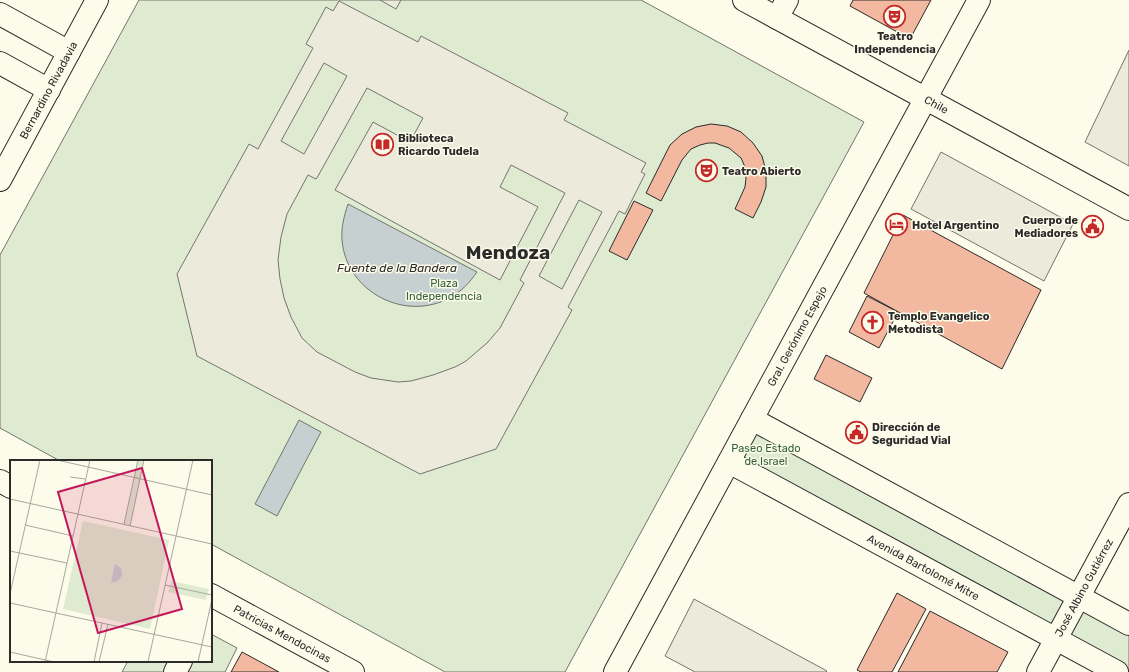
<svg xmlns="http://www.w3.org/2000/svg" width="1129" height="672" viewBox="0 0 1129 672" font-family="Rubik,sans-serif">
<rect width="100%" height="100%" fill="#fdfbea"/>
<!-- green -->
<g fill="#deebd1" stroke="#74746e">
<polygon points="139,0 641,0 864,122 565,672 445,672 211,544 211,461 60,461 0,428 0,255"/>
<polygon points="752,419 1129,624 1129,672 1117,672 729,462"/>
<polygon points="211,634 237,648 225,672 122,672 128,661 211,661"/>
</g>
<!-- parking -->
<g fill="#eceadb" stroke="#74746e" fill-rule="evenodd">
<polygon points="380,0 401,0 396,9"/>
<path d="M339,1L418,42L421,36L568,113L564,120L646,163L641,172L645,174L625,214L619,211L568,307L572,310L496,449L420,474L197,356L177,274L249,144L258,149L313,48L306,44L326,7L333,11ZM324,63L347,76L304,154L281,141ZM367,88L423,118L410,142L373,122L335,190L419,236L500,280L538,207L500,187L511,165L565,193L520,280L524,283L500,328L487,343L466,361L455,367L433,375L411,381L398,382L371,378L355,372L317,352L302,338L291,317L284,298L280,279L278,260L281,237L287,214L308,175L316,179L318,176ZM579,200L602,212L562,289L539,276Z"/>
<polygon points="1129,50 1129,166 1085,142"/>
<polygon points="941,152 1073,224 1044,281 911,209"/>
<polygon points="694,599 827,671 826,672 695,672 665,656"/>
</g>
<!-- water -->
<g fill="#c7d0d0" stroke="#74746e">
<path d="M348,204L477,272C470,282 462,291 451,297C406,323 346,292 342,240C341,228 344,216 348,204Z"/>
<polygon points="299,420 321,432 277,516 255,504"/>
</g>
<!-- building -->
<g fill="#f2b8a0" stroke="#2b2b2b">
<polygon points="853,0 931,0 910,39 850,6"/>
<polygon points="711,124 727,126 741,132 753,143 762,156 766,171 766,187 761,202 753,218 735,209 745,187 746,178 745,167 741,158 729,148 715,143 708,143 700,145 691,149 682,160 661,201 646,193 670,145 682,134 696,127"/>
<polygon points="634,201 653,210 627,260 609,251"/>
<polygon points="903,215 1041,290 1002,369 864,293"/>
<polygon points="867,296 898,312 879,348 849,332"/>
<polygon points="826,355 872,378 860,402 814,379"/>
<polygon points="897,593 926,609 892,672 861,672 857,670"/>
<polygon points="930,611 1008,652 997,672 898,672"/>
<polygon points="242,652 279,672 231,672"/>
</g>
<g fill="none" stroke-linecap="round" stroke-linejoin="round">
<defs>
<g id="minor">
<path id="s1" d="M744,0L1129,209"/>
<polyline points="0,14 69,52"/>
<polyline points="777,18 787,0"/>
<polyline points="0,63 49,90"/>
<path id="s2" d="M0,180L97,0"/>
<polyline points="752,419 1129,624"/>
<path id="s3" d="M729,462L1117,672"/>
<polyline points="0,481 11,487"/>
<path id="s4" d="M211,595L353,672"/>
<polyline points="175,672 181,661"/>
<path id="s5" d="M615,672L979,0"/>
<path id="s6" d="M1038,672L1129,504"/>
</g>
</defs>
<!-- minor casing -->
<use href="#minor" stroke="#2b2b2b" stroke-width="24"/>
<!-- minor -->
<use href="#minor" stroke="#fdfbea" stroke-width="22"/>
</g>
<!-- icons -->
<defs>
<symbol id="theatre-ring" viewBox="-11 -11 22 22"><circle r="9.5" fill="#fdfbea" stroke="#c62828" stroke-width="1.5"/><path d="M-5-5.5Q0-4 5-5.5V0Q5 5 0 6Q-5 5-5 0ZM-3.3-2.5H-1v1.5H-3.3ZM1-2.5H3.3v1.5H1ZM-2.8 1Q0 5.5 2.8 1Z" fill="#c62828"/></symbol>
<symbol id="library-ring" viewBox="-11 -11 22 22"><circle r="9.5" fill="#fdfbea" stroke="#c62828" stroke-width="1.5"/><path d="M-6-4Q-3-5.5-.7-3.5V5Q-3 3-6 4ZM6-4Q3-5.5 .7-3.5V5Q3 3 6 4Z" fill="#c62828"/></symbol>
<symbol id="hotel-ring" viewBox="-11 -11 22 22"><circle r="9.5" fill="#fdfbea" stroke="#c62828" stroke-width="1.5"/><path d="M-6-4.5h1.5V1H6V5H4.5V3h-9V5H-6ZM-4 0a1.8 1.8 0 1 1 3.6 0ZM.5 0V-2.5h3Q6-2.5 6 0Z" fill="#c62828"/></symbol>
<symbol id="civic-ring" viewBox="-11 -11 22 22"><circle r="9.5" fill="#fdfbea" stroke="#c62828" stroke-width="1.5"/><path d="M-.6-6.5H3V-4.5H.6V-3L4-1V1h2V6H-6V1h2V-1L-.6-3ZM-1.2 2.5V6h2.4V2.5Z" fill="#c62828"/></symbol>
<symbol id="church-ring" viewBox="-11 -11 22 22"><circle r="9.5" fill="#fdfbea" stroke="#c62828" stroke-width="1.5"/><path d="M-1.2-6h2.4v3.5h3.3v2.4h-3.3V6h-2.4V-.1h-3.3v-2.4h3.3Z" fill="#c62828"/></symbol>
</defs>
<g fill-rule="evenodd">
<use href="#theatre-ring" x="882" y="4" width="25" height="25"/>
<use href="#library-ring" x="370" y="132" width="25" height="25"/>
<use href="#theatre-ring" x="694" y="158" width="25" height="25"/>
<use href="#hotel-ring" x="884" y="212" width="25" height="25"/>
<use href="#civic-ring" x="1080" y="214" width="25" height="25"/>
<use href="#church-ring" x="860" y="310" width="25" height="25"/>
<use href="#civic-ring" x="844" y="420" width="25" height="25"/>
</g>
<g text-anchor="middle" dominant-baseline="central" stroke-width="3" stroke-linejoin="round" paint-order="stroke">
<!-- poi labels -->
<g font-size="11" font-weight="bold" fill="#2b2b2b" stroke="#fdfbea" text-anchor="start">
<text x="895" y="36" text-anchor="middle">Teatro<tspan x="895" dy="13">Independencia</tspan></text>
<text x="398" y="138">Biblioteca<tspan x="398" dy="13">Ricardo Tudela</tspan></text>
<text x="722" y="171">Teatro Abierto</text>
<text x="1078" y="220" text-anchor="end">Cuerpo de<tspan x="1078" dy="13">Mediadores</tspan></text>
<text x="912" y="225">Hotel Argentino</text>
<text x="888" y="316">Templo Evangelico<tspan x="888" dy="13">Metodista</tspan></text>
<text x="872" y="427">Dirección de<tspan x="872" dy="13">Seguridad Vial</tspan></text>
</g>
<!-- street labels -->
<g font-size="11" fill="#2b2b2b" stroke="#fdfbea">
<text stroke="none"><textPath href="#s2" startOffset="102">Bernardino Rivadavia</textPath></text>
<text stroke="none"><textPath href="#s1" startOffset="219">Chile</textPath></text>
<text stroke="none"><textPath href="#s5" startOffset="382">Gral. Gerónimo Espejo</textPath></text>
<text stroke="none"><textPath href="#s3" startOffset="221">Avenida Bartolomé Mitre</textPath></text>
<text stroke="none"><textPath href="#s6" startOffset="96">José Albino Gutiérrez</textPath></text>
<text stroke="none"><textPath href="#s4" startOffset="81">Patricias Mendocinas</textPath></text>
</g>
<!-- park labels -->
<g font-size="11" fill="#34623c" stroke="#fdfbea">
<text x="444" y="283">Plaza<tspan x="444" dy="13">Independencia</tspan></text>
<text x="766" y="448">Paseo Estado<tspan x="766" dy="13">de Israel</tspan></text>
</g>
<!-- water labels -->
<g font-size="12" font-style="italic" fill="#2b2b2b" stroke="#fdfbea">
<text x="397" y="268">Fuente de la Bandera</text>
</g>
<!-- town labels -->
<g font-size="19" font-weight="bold" fill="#2b2b2b" stroke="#fdfbea">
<text x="508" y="252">Mendoza</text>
</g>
</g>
<!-- overview -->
<g transform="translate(10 460)">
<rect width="202" height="202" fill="#fdfbea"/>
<path d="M128,0H134L120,66L114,64ZM73,61L159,80L140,169L53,149ZM161,121L199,129L196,140L158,132Z" fill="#deebd1"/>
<path d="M105,104L111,108L112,115L108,121L101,123Z" fill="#c7d0d0"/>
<path fill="none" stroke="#a9a89e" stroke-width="1" d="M47,0L202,35M60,17L75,19M0,39L202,84M114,64L128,0M15,65L63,76M120,66L134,0M0,91L57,103M155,125L202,135M0,134L30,0M0,143L202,187M0,192L44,202M35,202L80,0M84,202L92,163M89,202L98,164M138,202L183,0M188,202L202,139"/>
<path fill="#c2185b" fill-opacity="0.15" stroke="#c2185b" stroke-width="2" d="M132,8L172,149L88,173L48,32Z"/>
<rect width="202" height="202" fill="none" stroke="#2b2b2b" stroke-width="2"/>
</g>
</svg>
